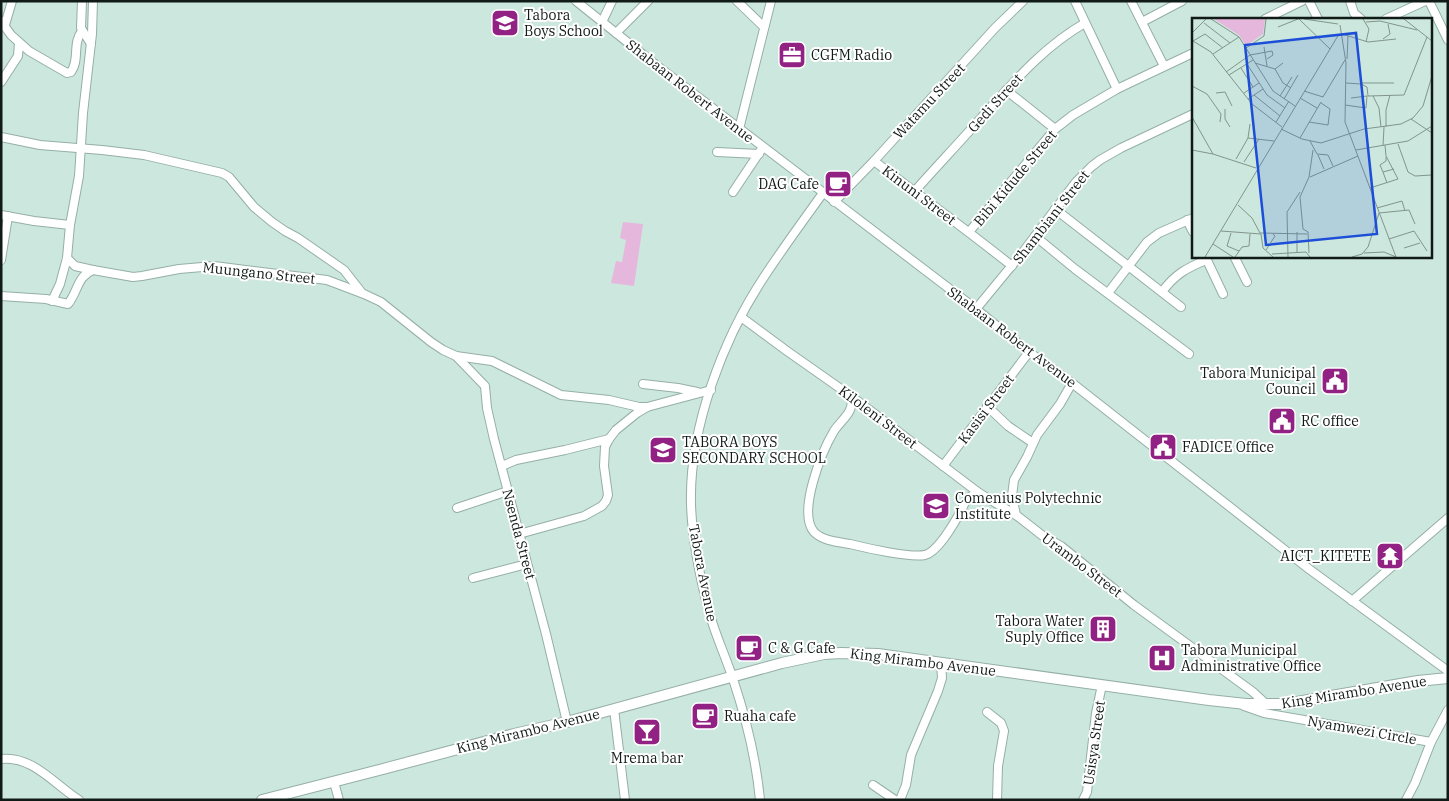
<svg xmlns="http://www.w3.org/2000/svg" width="1449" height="801" viewBox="0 0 1449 801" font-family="'IBM Plex Serif',serif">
<rect width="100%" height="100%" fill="#cce7dd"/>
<!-- green -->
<polygon fill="#e6b7dc" points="623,222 643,224 634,286 611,283 616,261 622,262 626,240 620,238"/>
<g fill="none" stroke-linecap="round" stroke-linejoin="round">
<defs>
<g id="minor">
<polyline points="82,1 81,28 91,44"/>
<polyline points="576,1 656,65 976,309 1029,352 1072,383 1309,569 1448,671"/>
<polyline points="737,1 764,27"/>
<polyline points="1075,1 1117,89"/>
<polyline points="1131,1 1164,66"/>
<polyline points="1309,1 1318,19"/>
<polyline points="1350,1 1354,13 1361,19"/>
<polyline points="1429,1 1448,40"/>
<polyline points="1265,19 1302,1"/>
<polyline points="1386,19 1425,1"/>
<path d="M1,21L11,35L29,51L67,73L71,72C80,60 72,43 82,31"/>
<polyline points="602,22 612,1"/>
<polyline points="1142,22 1182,1"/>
<polyline points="5,25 12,1"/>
<polyline points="616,33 648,1"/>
<polyline points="1,82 18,56 19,43"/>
<polyline points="1006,90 1055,129"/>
<polyline points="739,129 771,1"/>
<polyline points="1,137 40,145 102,150 144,155 222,173 229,177 254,207 272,222 285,231 298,238 344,270 362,293"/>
<polyline points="717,152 759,154"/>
<path d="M874,161C920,196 967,230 1012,266"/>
<polyline points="733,192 763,147"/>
<path d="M914,192C936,167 959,143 981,118C1013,83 1043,47 1085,23"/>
<polyline points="834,202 874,161 995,28 1023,1"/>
<polyline points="1055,209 1181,307"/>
<polyline points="1,215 34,221 70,225"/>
<polyline points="1187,220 1193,232"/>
<polyline points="969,232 1055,129 1073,115 1117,89 1193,53"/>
<polyline points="1035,236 1075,269 1189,354"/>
<polyline points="1205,256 1223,294"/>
<polyline points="1234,256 1247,282"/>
<polyline points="67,258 75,266 93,270"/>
<polyline points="1,260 8,216"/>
<path d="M1162,292C1175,274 1187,268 1206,260"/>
<polyline points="1108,293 1147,242 1159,233 1193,218"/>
<path d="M1,296L46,299L68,304C78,292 77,276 93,270L133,277L142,276L179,269L214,266L327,280L364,294L381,302L431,342L443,350L456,356L492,361L561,395L609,400L639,407H647"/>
<polyline points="52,301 60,284 67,258 70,225 79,176 83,113 92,34 93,1"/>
<polyline points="976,309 1023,252 1076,182 1091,167 1100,160 1121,148 1193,114"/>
<polyline points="741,317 787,351 851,396 979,493 1016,515"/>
<polyline points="456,356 485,386 487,408 494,439 546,634 567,722"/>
<polyline points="1072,383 1060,404 1037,435 1027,457 1014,480 1012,496 1016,515 1043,536 1061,546 1134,605 1253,692 1267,705"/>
<polyline points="643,384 678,388 697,392"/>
<path d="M851,396C855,412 842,419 834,431C822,451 797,512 814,532C823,541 838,542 850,544C866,548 910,558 925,555C939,551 954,523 961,511C963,507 965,501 968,498C971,496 975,494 979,493"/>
<polyline points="987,406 1008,426 1033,443"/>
<polyline points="502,466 516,460 565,450 609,439"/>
<polyline points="943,466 1029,352"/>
<polyline points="457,508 508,491"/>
<polyline points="519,534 584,516 602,506 606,501 608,495 604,466 605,447 609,439 616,430 637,413 647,407 711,390"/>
<polyline points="473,578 527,564"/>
<polyline points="1352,601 1448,518"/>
<polyline points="1244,706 1264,713 1431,742"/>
<polyline points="614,709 625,800"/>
<polyline points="987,712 1001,723 1004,731 998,766 997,800"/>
<path d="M1,759C32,755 55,785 79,800"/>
<polyline points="334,782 339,800"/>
<polyline points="873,785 895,800"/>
<path d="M760,800C756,758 746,718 733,679C725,655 714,632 708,608C699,573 692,539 691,504C689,428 723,339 764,277C783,248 803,221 823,193"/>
<polyline points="900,800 906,785 911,755 938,691 942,678 941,663"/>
<polyline points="1083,800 1087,792 1096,713 1102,685"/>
<polyline points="1406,800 1415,783 1431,742 1448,710"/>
</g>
<polyline id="major" points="262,800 383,769 514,734 567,722 782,663 824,654 841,653 878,654 1209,700 1246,704 1285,704 1418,681 1448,678"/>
</defs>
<!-- minor casing -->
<use href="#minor" stroke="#95afa6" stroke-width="10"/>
<!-- major casing -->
<use href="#major" stroke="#95afa6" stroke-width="12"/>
<!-- minor -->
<use href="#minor" stroke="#fff" stroke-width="8"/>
<!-- major -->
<use href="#major" stroke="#fff" stroke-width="10"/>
</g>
<!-- icons -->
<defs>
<symbol id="school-square" viewBox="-11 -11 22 22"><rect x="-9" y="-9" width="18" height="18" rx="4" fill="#912182" stroke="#fff"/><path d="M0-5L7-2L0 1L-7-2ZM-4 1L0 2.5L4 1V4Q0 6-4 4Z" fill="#fff"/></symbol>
<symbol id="office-square" viewBox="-11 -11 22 22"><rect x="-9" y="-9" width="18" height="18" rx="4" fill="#912182" stroke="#fff"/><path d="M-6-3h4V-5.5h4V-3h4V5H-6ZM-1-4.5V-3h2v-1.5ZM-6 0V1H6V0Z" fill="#fff"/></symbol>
<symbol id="cafe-square" viewBox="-11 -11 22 22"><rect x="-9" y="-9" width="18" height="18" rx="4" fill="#912182" stroke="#fff"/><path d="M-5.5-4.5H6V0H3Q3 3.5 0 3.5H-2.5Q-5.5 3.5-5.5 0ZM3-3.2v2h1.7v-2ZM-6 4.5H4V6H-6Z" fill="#fff"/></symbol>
<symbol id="civic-square" viewBox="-11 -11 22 22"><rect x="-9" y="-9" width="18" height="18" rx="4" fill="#912182" stroke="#fff"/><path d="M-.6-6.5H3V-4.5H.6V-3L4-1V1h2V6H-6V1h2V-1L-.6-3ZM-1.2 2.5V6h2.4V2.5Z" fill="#fff"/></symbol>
<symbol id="temple-square" viewBox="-11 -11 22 22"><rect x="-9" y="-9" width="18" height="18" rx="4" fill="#912182" stroke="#fff"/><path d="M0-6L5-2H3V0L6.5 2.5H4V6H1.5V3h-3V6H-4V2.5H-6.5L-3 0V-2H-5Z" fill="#fff"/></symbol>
<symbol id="building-square" viewBox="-11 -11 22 22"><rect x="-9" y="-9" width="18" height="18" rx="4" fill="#912182" stroke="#fff"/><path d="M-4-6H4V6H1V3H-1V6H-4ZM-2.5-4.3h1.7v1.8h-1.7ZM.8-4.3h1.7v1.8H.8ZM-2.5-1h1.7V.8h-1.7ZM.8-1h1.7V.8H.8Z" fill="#fff"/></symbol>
<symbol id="hospital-square" viewBox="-11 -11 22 22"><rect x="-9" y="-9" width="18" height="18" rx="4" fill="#912182" stroke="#fff"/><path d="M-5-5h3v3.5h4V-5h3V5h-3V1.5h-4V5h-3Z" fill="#fff"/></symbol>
<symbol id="bar-square" viewBox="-11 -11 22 22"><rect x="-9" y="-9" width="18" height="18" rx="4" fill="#912182" stroke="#fff"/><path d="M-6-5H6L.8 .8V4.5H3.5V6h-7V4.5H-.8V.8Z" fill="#fff"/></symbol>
</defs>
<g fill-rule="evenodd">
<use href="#school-square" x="489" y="7" width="32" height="32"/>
<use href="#office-square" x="776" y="39" width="32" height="32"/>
<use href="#cafe-square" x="822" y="168" width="32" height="32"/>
<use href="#civic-square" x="1319" y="365" width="32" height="32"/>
<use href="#civic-square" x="1266" y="405" width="32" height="32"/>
<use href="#civic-square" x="1147" y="431" width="32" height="32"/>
<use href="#school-square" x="647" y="434" width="32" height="32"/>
<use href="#school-square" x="920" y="490" width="32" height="32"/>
<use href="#temple-square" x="1374" y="540" width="32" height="32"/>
<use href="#building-square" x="1087" y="613" width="32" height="32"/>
<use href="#cafe-square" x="733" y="632" width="32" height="32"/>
<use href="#hospital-square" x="1146" y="642" width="32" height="32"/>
<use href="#cafe-square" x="689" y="700" width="32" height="32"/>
<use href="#bar-square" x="631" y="716" width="32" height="32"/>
</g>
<g text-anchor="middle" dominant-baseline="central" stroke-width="4" stroke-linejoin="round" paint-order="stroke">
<!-- poi labels -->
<g font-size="14" fill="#101a16" stroke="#fff" text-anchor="start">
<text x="524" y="15">Tabora<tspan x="524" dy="16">Boys School</tspan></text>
<text x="811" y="55">CGFM Radio</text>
<text x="819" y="184" text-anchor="end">DAG Cafe</text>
<text x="1316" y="373" text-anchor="end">Tabora Municipal<tspan x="1316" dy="16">Council</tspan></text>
<text x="1301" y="421">RC office</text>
<text x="682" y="442">TABORA BOYS<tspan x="682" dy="16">SECONDARY SCHOOL</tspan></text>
<text x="1182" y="447">FADICE Office</text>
<text x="955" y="498">Comenius Polytechnic<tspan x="955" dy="16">Institute</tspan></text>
<text x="1371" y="556" text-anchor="end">AICT_KITETE</text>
<text x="1084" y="621" text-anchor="end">Tabora Water<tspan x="1084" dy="16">Suply Office</tspan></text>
<text x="768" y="648">C &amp; G Cafe</text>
<text x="1181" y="650">Tabora Municipal<tspan x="1181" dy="16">Administrative Office</tspan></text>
<text x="724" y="716">Ruaha cafe</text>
<text x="647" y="758" text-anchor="middle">Mrema bar</text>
</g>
<!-- street labels -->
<g font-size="14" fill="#101a16" stroke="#fff">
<text transform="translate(690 91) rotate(38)">Shabaan Robert Avenue</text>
<text transform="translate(929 101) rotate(-47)">Watamu Street</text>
<text transform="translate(995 103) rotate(-48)">Gedi Street</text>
<text transform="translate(1015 178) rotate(-50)">Bibi Kidude Street</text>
<text transform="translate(919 195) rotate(37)">Kinuni Street</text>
<text transform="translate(1051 217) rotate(-52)">Shambiani Street</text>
<text transform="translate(259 273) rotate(6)">Muungano Street</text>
<text transform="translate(1012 337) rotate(37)">Shabaan Robert Avenue</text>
<text transform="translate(986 409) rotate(-53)">Kasisi Street</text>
<text transform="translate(878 417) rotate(37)">Kiloleni Street</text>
<text transform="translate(519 534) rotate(75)">Nsenda Street</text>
<text transform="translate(1082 565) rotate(37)">Urambo Street</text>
<text transform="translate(703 573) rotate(79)">Tabora Avenue</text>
<text transform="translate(923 662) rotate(7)">King Mirambo Avenue</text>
<text transform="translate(1354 692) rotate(-9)">King Mirambo Avenue</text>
<text transform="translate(1362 730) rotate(10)">Nyamwezi Circle</text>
<text transform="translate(528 731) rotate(-14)">King Mirambo Avenue</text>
<text transform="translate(1094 743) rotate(-82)">Usisya Street</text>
</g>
</g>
<!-- overview -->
<g transform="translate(1192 18)">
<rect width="240" height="240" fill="#cce7dd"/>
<path d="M22,1H73L71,16L54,28L47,17Z" fill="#e6b7dc"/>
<path fill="none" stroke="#81958d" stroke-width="1" d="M19,1L47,19L81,73L103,88M107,1L138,31M112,1L146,6M171,1L177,11L174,24M212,1L240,23M174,4L188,3L225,12M12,5L38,25M148,7L154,45L153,104L204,239M86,9L106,1M0,15L14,1M150,16L176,24L204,21M191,21L198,16L196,6M1,23L19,34L37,57L61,42M1,23L13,16L31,30M72,29L75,48M54,30L72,18L74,1M21,36L47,19M155,41L156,18M63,45L83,51M91,45L83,51L91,65L99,70M55,46L75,77L93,90M49,50L61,69M34,54L58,37L80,33L81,37L75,41M37,57L60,86L90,109M154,65L169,66L175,69L176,78L212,77L235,19M170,65H202M0,68L15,76L29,96L28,104M112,73L131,79L153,42M24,75L33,74L40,88M52,75L67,65M62,77L88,98M88,78L100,59M181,78L187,90L189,109M108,80L125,90M56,81L71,71M92,81L106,57M153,87L174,90L175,78L159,80M33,91V101L38,109M0,99L21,136L64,150M219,101L240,115M84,104L97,83M117,104L136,107L138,91L129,85M194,109V92L198,77M89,111L110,121L129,125L172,111L209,106L221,100L231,88L240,58M56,120L82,123M108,120L129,84M118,123L125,136L136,137L141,148M206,126L216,154L223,158L240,157M191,128L192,109M0,132L21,136M164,132L216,123L240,108M126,137L132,151M44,141L56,120L58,106M52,144L67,121M191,154L188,147L194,143V139M118,159L166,138M195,165L191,154L202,151M178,170L206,161L194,138L193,127M46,187L60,200L68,215M185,190L210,183L213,193M29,213L69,216L71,230L81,239M105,214V234M39,215L35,228L47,233M68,215L115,216M197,221L222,213L235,233M21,226L41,239M212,230L228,225M74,232L83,218L81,216M117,235L116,214L111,211L108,179L117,159L121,132M172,235L192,234L204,239M80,236L114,234L118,239M13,239L147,16M43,239L50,229L57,228L58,216M96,239L95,194L108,174M160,239L170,236L176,229L187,195L217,192L223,206"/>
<path fill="#1d4ed8" fill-opacity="0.15" stroke="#1d4ed8" stroke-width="2.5" d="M164,15L185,216L74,227L53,27Z"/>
<rect width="240" height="240" fill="none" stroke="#101a16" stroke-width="2.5"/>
</g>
<!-- border -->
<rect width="1449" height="801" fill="none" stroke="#101a16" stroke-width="5"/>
</svg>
